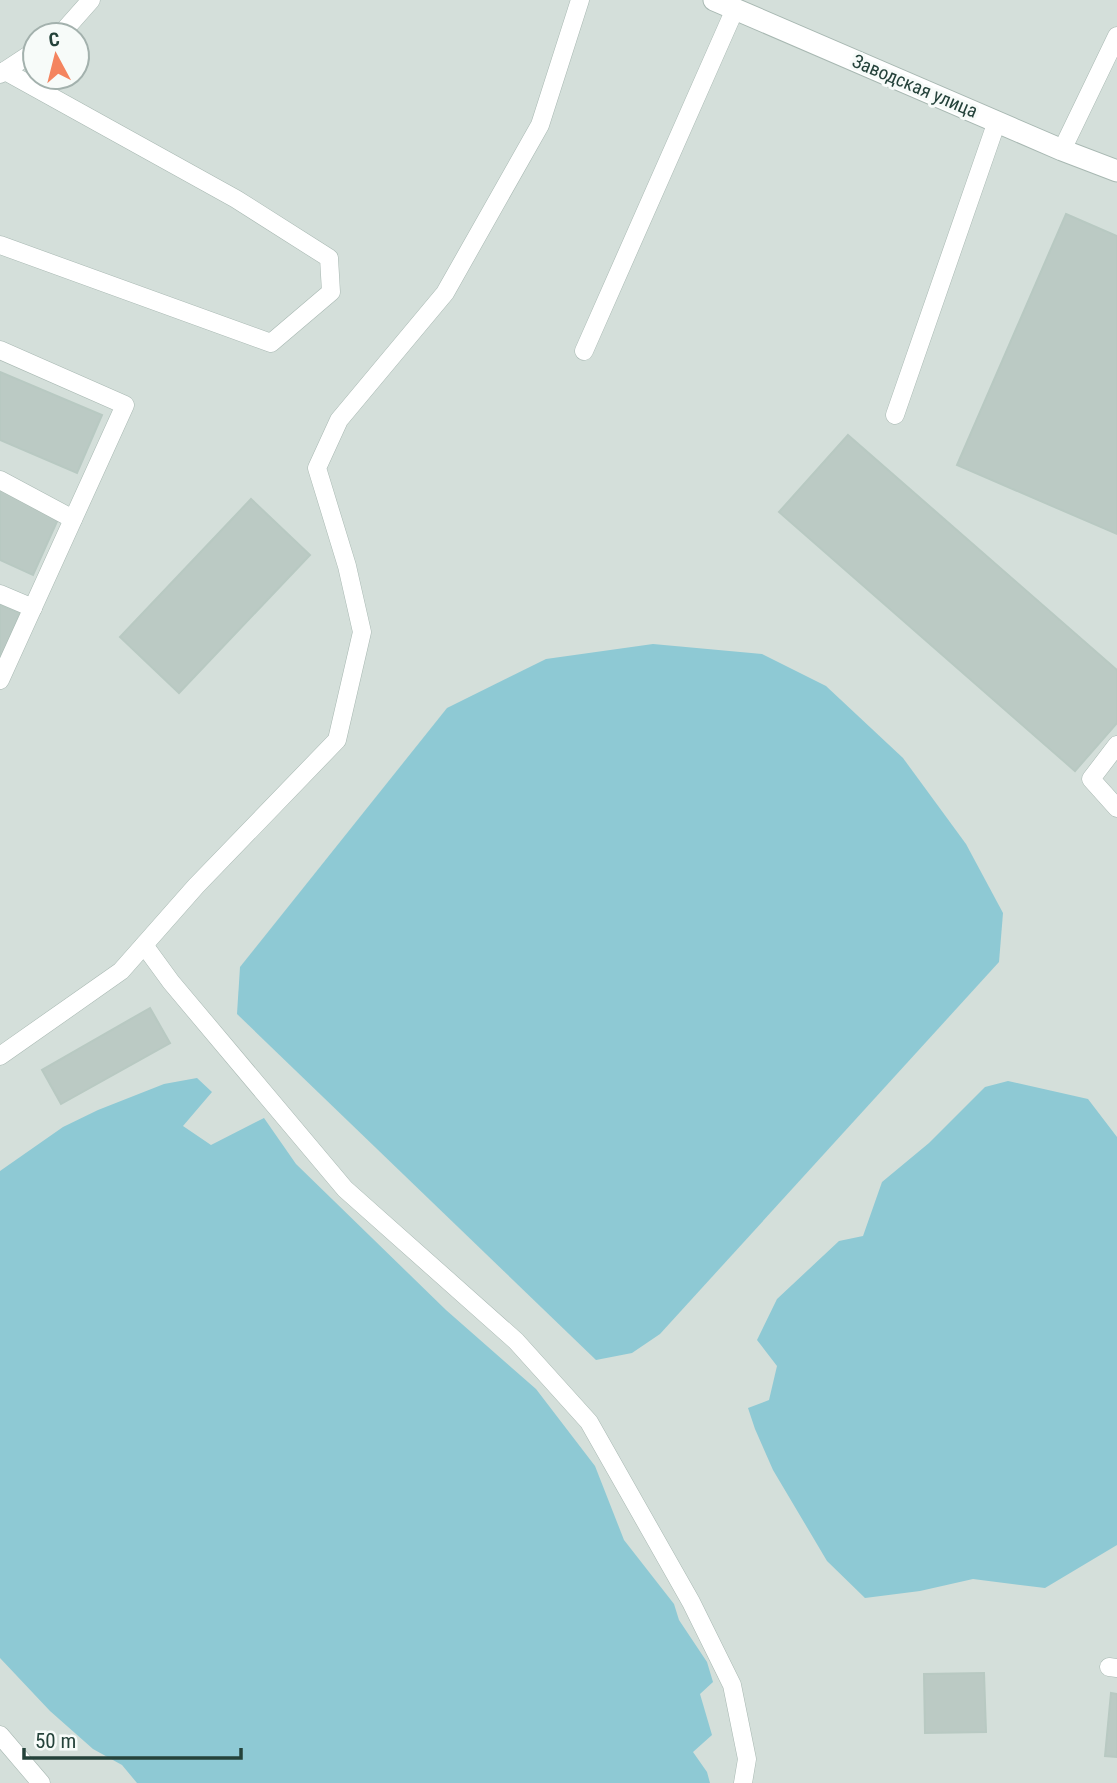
<svg xmlns="http://www.w3.org/2000/svg" width="1117" height="1783" viewBox="0 0 1117 1783" font-family="'Roboto Condensed',sans-serif">
<rect width="100%" height="100%" fill="#e6efeb"/>
<!-- built -->
<path fill="#d4dfda" fill-rule="evenodd" d="M0,0H1117V1783H0ZM35,35H77V77H35Z"/>
<!-- water -->
<g fill="#8ec9d4">
<polygon points="653,644 762,654 826,686 903,758 966,844 1003,913 999,962 660,1334 632,1353 596,1360 237,1014 240,967 447,708 546,659"/>
<polygon points="197,1078 212,1092 183,1126 211,1145 264,1118 296,1164 446,1310 536,1389 595,1466 624,1540 674,1604 679,1620 707,1662 713,1682 700,1694 712,1735 693,1752 707,1772 710,1783 137,1783 122,1765 93,1749 50,1711 0,1658 0,1171 63,1127 98,1110 164,1084"/>
<polygon points="1008,1081 1088,1099 1117,1137 1117,1545 1045,1588 973,1579 920,1591 865,1598 827,1561 773,1470 755,1429 748,1408 769,1400 777,1366 757,1340 777,1299 839,1241 863,1236 882,1182 929,1143 985,1087"/>
</g>
<!-- building -->
<g fill="#bbcac4" stroke="#b8c9c2" stroke-width="2">
<polygon points="1066,214 1117,236 1117,534 957,465"/>
<polygon points="0,372 102,415 77,473 0,440"/>
<polygon points="848,435 1117,670 1117,723 1075,771 779,512"/>
<polygon points="0,490 59,517 33,575 0,560"/>
<polygon points="251,499 310,555 179,693 120,637"/>
<polygon points="0,605 20,613 0,660"/>
<polygon points="150,1008 170,1043 61,1104 42,1070"/>
<polygon points="984,1673 986,1732 925,1733 924,1674"/>
<polygon points="1111,1693 1117,1694 1117,1757 1105,1756"/>
</g>
<g fill="none" stroke-linecap="round" stroke-linejoin="round">
<defs>
<g id="service">
<polyline points="60,35 91,0"/>
<polyline points="0,74 35,51"/>
<polyline points="1062,150 1117,36"/>
<polyline points="0,245 271,343 331,292 329,258 236,199 5,71"/>
<polyline points="0,350 125,405 0,680"/>
<polyline points="584,351 735,9"/>
<polyline points="895,415 997,121"/>
<polyline points="0,480 73,519"/>
<polyline points="0,594 33,608"/>
<polyline points="1117,745 1091,779 1117,808"/>
<polyline points="144,945 171,982 345,1189 516,1341 589,1422 691,1602 732,1685 747,1759 743,1783"/>
<polyline points="0,1056 121,971 196,886 337,740 362,632 347,566 317,468 339,420 445,293 540,125 580,0"/>
<polyline points="1109,1667 1117,1668"/>
<polyline points="0,1735 41,1783"/>
</g>
<polyline id="tertiary" points="714,0 1062,150 1117,171"/>
</defs>
<!-- service casing -->
<use href="#service" stroke="#a8b8b2" stroke-width="19"/>
<!-- tertiary casing -->
<use href="#tertiary" stroke="#a8b8b2" stroke-width="23"/>
<!-- service -->
<use href="#service" stroke="#fff" stroke-width="18"/>
<!-- tertiary -->
<use href="#tertiary" stroke="#fff" stroke-width="21"/>
</g>
<g text-anchor="middle" dominant-baseline="central" stroke-width="6" stroke-linejoin="round" paint-order="stroke">
<!-- street labels -->
<g font-size="19" fill="#24423a" stroke="#f7fbf9">
<text transform="translate(915 86) rotate(23)">Заводская улица</text>
</g>
</g>
<!-- north arrow -->
<g transform="translate(56 56) rotate(353)"><circle r="33" fill="#f7fbf9" stroke="#a3b1ad" stroke-width="2"/>
<path d="M0-5L12 26L0 18L-12 26Z" fill="#f4845f"/>
<text y="-10" font-size="19" font-weight="bold" text-anchor="middle" fill="#24423a">С</text>
</g>
<!-- scale -->
<path d="M24 1748v10h217v-10" fill="none" stroke="#24423a" stroke-width="3.5"/>
<text x="35" y="1748" font-size="21" fill="#24423a" stroke="#f7fbf9" stroke-width="5" paint-order="stroke">50 m</text>
</svg>
